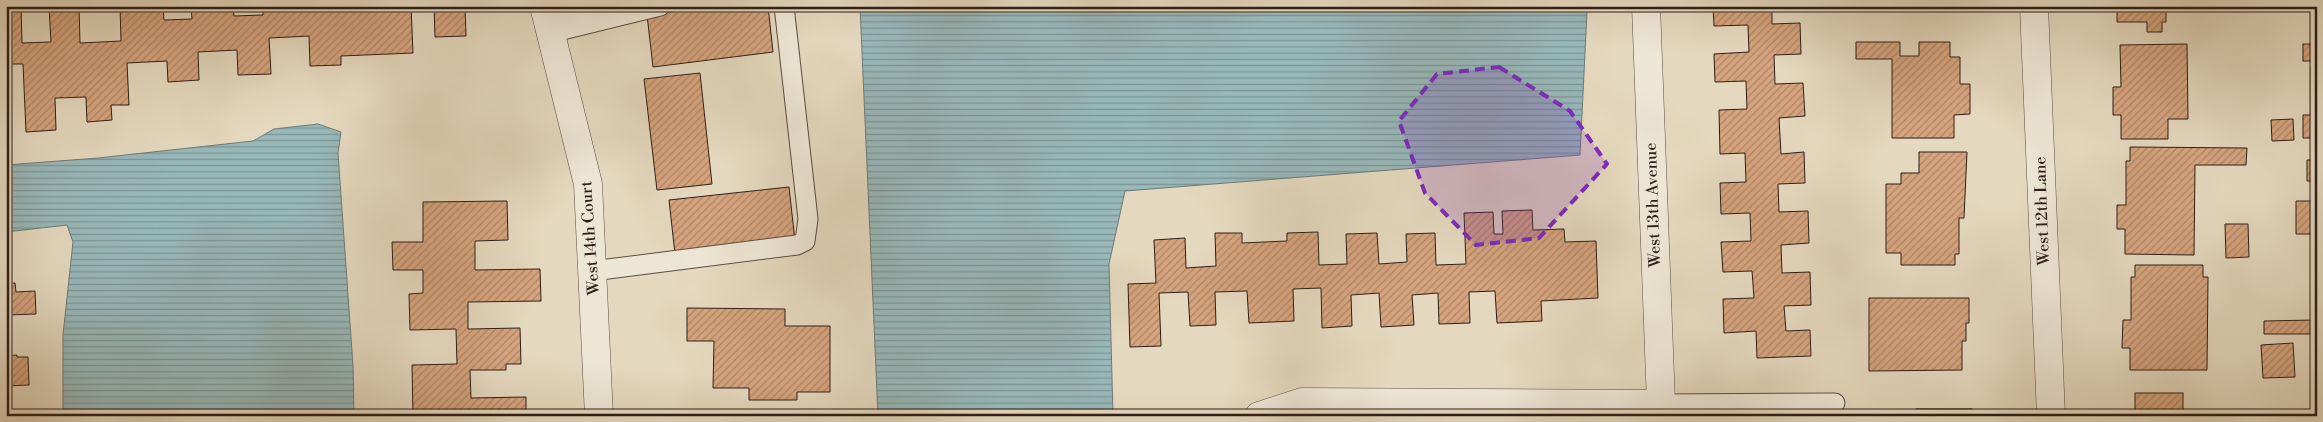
<svg xmlns="http://www.w3.org/2000/svg" width="2323" height="422" viewBox="0 0 2323 422" font-family="'Libre Bodoni',serif">
<defs>
<pattern id="water-rules" width="6" height="5" patternUnits="userSpaceOnUse" patternTransform="scale(1.25)"><rect width="6" height="5" fill="#98b8ba"/><path d="M0 2.5h6" fill="none" stroke="#7c9596"/></pattern>
<pattern id="building-hatch" width="6" height="6" patternUnits="userSpaceOnUse" patternTransform="scale(1.25)"><rect width="6" height="6" fill="#d6a47e"/><path d="M-1 1l2-2M0 6l6-6M5 7l2-2" fill="none" stroke="#ae8566"/></pattern>
</defs>
<rect width="100%" height="100%" fill="#e4d8be"/>
<filter id="stains"><feTurbulence type="fractalNoise" baseFrequency=".004" numOctaves="4"/><feColorMatrix values="0 0 0 0 .2 0 0 0 0 .09 0 0 0 0 .02 0 0 0 .5 -.17"/></filter>
<radialGradient id="worn" r=".72"><stop offset=".6" stop-color="#630" stop-opacity="0"/><stop offset="1" stop-color="#630" stop-opacity=".3"/></radialGradient>
<!-- water -->
<g fill="url(#water-rules)" stroke="#6e7a79">
<polygon points="860,6 1580,6 1587,11 1580,155 1125,191 1109,264 1113,416 878,416"/>
<polygon points="318,124 341,132 338,153 353,366 354,416 63,416 63,335 73,242 67,225 6,232 6,165 98,158 253,141 274,129"/>
</g>
<!-- building -->
<g fill="url(#building-hatch)" stroke="#2e1e18">
<polygon points="6,6 21,6 22,43 51,42 49,6 79,6 80,43 121,41 120,6 163,6 164,20 192,19 191,6 233,6 234,16 263,15 263,6 411,6 413,53 341,56 341,65 310,66 309,36 269,38 271,74 238,75 237,50 198,52 199,80 168,82 167,61 127,63 129,105 111,105 112,120 87,122 86,97 55,98 56,130 26,132 23,64 6,64"/>
<polygon points="434,6 465,6 466,36 435,37"/>
<polygon points="714,6 768,6 773,52 653,67 647,15"/>
<polygon points="1713,6 1772,6 1772,24 1800,23 1801,54 1774,55 1775,84 1803,83 1805,116 1779,118 1781,154 1804,152 1805,183 1778,184 1779,212 1808,211 1809,243 1781,245 1782,273 1810,272 1811,305 1784,306 1786,331 1810,330 1811,356 1757,358 1756,331 1724,333 1723,299 1754,298 1752,271 1723,272 1721,242 1751,241 1750,213 1721,214 1720,183 1746,182 1745,153 1720,154 1719,110 1747,109 1746,81 1715,82 1714,54 1749,52 1748,25 1714,26"/>
<polygon points="1864,6 1940,6 1940,11 1879,11 1864,9"/>
<polygon points="2117,6 2166,6 2166,22 2162,22 2162,32 2147,32 2147,22 2117,22"/>
<polygon points="1856,42 1900,42 1900,56 1919,56 1919,42 1950,42 1950,57 1960,57 1960,84 1970,84 1970,114 1954,115 1954,138 1892,138 1892,59 1856,59"/>
<polygon points="2187,44 2188,119 2168,119 2168,139 2121,139 2121,115 2113,115 2113,87 2121,87 2120,45"/>
<rect x="2303" y="44" width="14" height="17"/>
<polygon points="2311,66 2317,66 2317,138 2303,138 2303,115 2311,115"/>
<polygon points="700,73 712,184 657,190 644,79"/>
<polygon points="2293,119 2294,140 2272,141 2271,120"/>
<polygon points="2130,147 2247,148 2246,165 2195,165 2194,255 2125,254 2125,229 2117,229 2117,205 2126,205 2126,161 2130,161"/>
<polygon points="1919,152 1967,152 1964,218 1959,218 1959,254 1955,254 1955,265 1901,265 1901,253 1886,253 1886,184 1901,184 1901,173 1919,173"/>
<polygon points="2307,160 2317,160 2317,253 2314,253 2314,234 2296,234 2296,201 2313,201 2313,181 2307,181"/>
<polygon points="789,187 795,241 675,254 669,200"/>
<polygon points="507,201 508,240 475,241 475,270 540,269 541,301 468,302 468,329 520,328 521,364 506,364 506,370 470,370 471,398 526,397 526,416 413,416 412,365 457,364 456,329 410,330 409,294 423,293 423,270 393,270 392,242 423,242 423,202"/>
<polygon points="1532,210 1533,230 1564,229 1565,242 1596,241 1598,298 1541,301 1542,321 1497,323 1495,291 1469,292 1470,323 1439,324 1438,293 1412,295 1414,325 1381,327 1379,293 1351,295 1352,326 1322,328 1321,288 1293,289 1294,321 1249,323 1247,291 1215,292 1216,325 1190,326 1188,292 1159,293 1161,346 1130,347 1128,284 1156,283 1154,240 1185,238 1186,268 1216,266 1215,233 1242,233 1242,243 1287,241 1287,233 1318,232 1319,265 1347,264 1346,234 1377,233 1379,264 1407,262 1406,234 1435,233 1436,265 1466,264 1464,213 1493,212 1494,234 1503,234 1502,211"/>
<polygon points="2225,224 2248,224 2249,257 2226,258"/>
<polygon points="2135,265 2203,265 2203,277 2208,277 2207,370 2130,370 2130,348 2122,348 2123,320 2131,320 2131,277 2135,277"/>
<polygon points="15,283 16,292 35,291 36,314 6,315 6,284"/>
<polygon points="1869,298 1969,298 1969,323 1966,323 1966,341 1962,341 1962,370 1869,371"/>
<polygon points="687,308 785,309 785,326 830,326 830,392 797,392 797,400 749,400 749,388 713,388 714,341 687,341"/>
<polygon points="2314,320 2314,334 2264,334 2264,321"/>
<polygon points="2293,343 2295,377 2263,378 2261,345"/>
<polygon points="17,355 17,357 28,357 29,385 6,386 6,356"/>
<rect x="2135" y="393" width="48" height="23"/>
<polygon points="1916,409 1972,409 1973,416 1916,416"/>
<rect x="683" y="415" width="146" height="1"/>
</g>
<g fill="none" stroke-linecap="round" stroke-linejoin="round">
<defs>
<g id="lane">
<polyline points="547,19 589,6"/>
<polyline points="550,33 660,6"/>
<polyline points="592,271 797,245 805,241 808,219 784,6"/>
<polyline points="1661,404 1835,403"/>
</g>
<g id="street">
<polyline points="544,6 588,184 599,416"/>
<polyline points="2034,6 2051,416"/>
<polyline points="1259,416 1302,402 1661,404 1646,6"/>
</g>
</defs>
<!-- lane casing -->
<use href="#lane" stroke="#5c4c42" stroke-width="21"/>
<!-- street casing -->
<use href="#street" stroke="#5c4c42" stroke-width="29"/>
<!-- lane -->
<use href="#lane" stroke="#ede6d5" stroke-width="19"/>
<!-- street -->
<use href="#street" stroke="#ede6d5" stroke-width="28"/>
</g>
<!-- marked area -->
<path fill="#7b2cbf" fill-opacity="0.2" stroke="#7b2cbf" stroke-width="4" stroke-dasharray="10 6" stroke-linejoin="round" d="M1499,67L1570,111L1607,164L1539,238L1476,245L1425,193L1399,121L1437,74Z"/>
<g text-anchor="middle" dominant-baseline="central" stroke-width="5" stroke-linejoin="round" paint-order="stroke">
<!-- street labels -->
<g font-size="16" fill="#2e1e18" stroke="#ede6d5">
<text transform="translate(1653 205) rotate(-92)">West 13th Avenue</text>
<text transform="translate(2042 211) rotate(-92)">West 12th Lane</text>
<text transform="translate(590 238) rotate(-94)">West 14th Court</text>
</g>
</g>
<!-- margin -->
<rect width="2323" height="422" fill="none" stroke="#e4d8be" stroke-width="25"/>
<rect x="8" y="8" width="2308" height="407" fill="none" stroke="#2e1e18" stroke-width="2.5"/>
<rect x="12" y="12" width="2298" height="397" fill="none" stroke="#2e1e18"/>
<rect width="100%" height="100%" filter="url(#stains)"/>
<rect width="100%" height="100%" fill="url(#worn)"/>
</svg>
